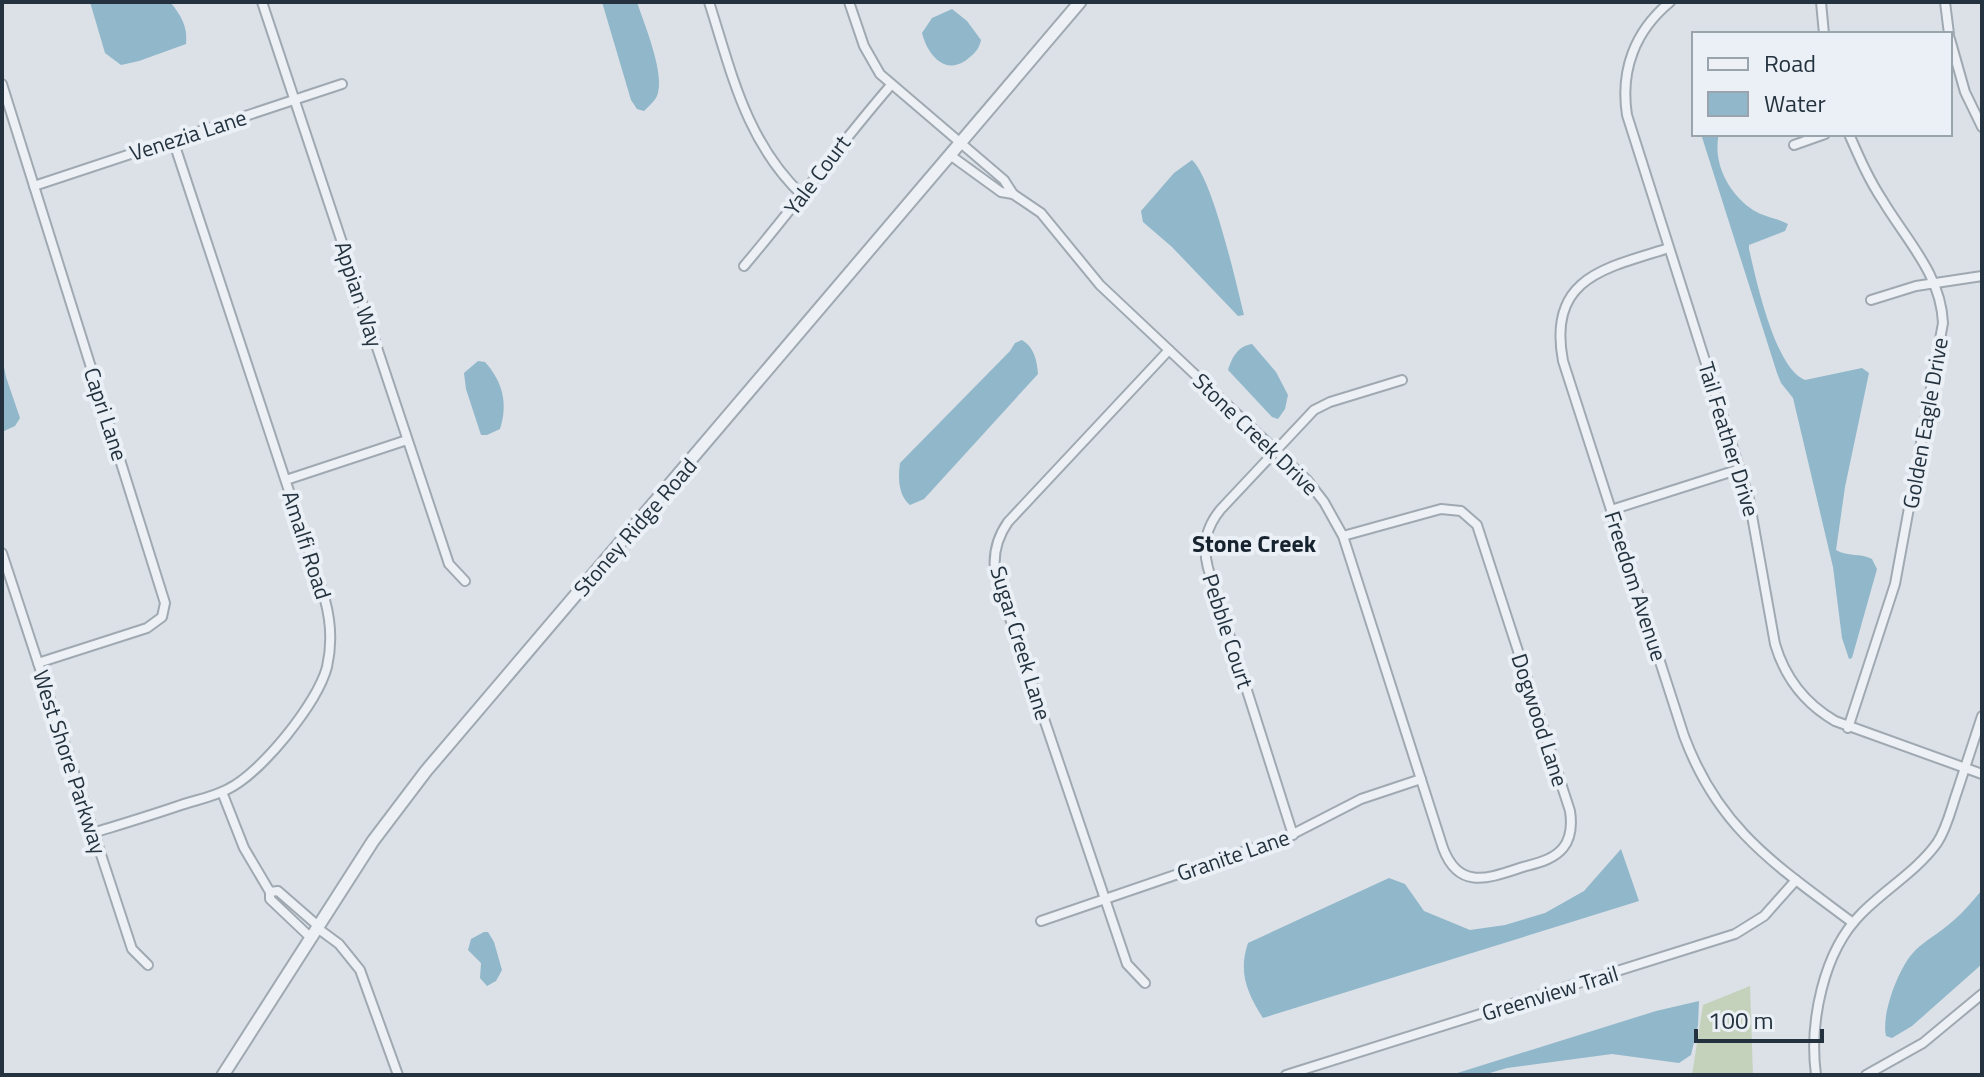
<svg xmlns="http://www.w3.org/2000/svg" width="1984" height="1077" viewBox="0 0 1984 1077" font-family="'Titillium Web',sans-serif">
<rect width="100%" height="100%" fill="#dbe1e7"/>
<!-- green -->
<polygon fill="#c4d2bb" points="1750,986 1753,1075 1692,1075 1703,1005"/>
<!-- water -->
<g fill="#91b7cb">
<path d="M90,2H170C181,15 188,27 186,44L139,61L121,65L105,53Z"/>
<path d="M602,2H637C644,24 666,75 657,96C654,102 648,107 644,111L637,109L631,100Z"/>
<path d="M952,9L967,21L981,40C979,50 973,55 965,61C943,75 927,53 922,33L932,18Z"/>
<path d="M1701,134H1719C1712,163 1729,194 1753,210C1764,217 1777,218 1788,224L1785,231L1749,245V249C1756,279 1775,369 1805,380L1862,368L1869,373L1845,487L1836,550C1848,557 1861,553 1872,559L1877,569L1852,658L1849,659L1842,638L1833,567L1793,398L1781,383L1777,373Z"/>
<path d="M1192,160C1213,179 1236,283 1244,315L1238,316L1172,247L1143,222L1141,211L1174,173Z"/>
<path d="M1022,340C1034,347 1037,360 1038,374L924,499L910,505C898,495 898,477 900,463L1010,351L1015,343Z"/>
<path d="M1252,344L1276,372L1288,395L1285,409L1278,419L1272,417L1228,370C1232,357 1238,346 1252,344Z"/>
<polygon points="2,357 6,377 20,418 15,426 2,432"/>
<path d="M478,361L485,362C503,382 508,404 500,429L487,435H481L466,389L464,373Z"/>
<path d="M1621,849L1639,901L1263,1018C1247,993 1238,972 1248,943L1389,878L1405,884L1424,911L1470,930L1505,925L1545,913L1584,891Z"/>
<path d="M1982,890V964L1912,1026L1892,1038L1886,1036C1881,1015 1898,970 1912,954C1921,943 1936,935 1947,926C1960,916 1972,902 1982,890Z"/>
<polygon points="484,932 488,932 494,942 502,970 496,981 487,986 480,978 481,963 468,950 471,939"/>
<polygon points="1699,1001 1698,1025 1691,1055 1679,1063 1612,1054 1507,1068 1483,1075 1451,1075 1656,1011"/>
</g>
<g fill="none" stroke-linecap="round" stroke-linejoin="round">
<defs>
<g id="minor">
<polyline points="262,2 449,564 465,581"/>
<path d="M709,2C732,74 746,142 803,196"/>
<polyline points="849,2 864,46 880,74 1004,180 1013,194 1001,192 950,155"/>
<path d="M1670,2C1635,31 1620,70 1627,115L1749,499L1775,644C1785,678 1804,703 1835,721L1982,774"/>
<polyline points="1821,2 1824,34"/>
<polyline points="1945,2 1949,34"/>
<polyline points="1950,39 1965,92 1982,127"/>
<polyline points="2,84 165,603 162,617 147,628 38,663"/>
<polyline points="1794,145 1825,134"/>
<polyline points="34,186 342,84"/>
<path d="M1013,194L1041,213L1100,285L1307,480L1324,502L1343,536L1443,848C1459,891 1489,878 1523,867C1537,863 1553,860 1563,848C1571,838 1572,824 1570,811L1477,525L1461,511L1441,509L1343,536"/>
<path d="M1669,248C1606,268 1547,277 1563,361L1684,736C1719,830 1776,865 1853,923"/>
<path d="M744,266C794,207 840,144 891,85"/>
<polyline points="1871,300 1916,286 1982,276"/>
<polyline points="286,480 407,440"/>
<polyline points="1611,510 1740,469"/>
<polyline points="2,553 132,949 148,965"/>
<path d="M1848,728L1895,584L1943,323C1941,275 1907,241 1883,201C1869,180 1859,157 1849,134"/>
<polyline points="222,792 244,848 270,892"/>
<path d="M93,833C122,824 152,815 181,805C196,800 213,797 228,789C261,773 317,704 327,667C332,645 331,622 325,600L173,140"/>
<path d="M1293,835L1208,568C1202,545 1206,527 1221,509L1314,410L1330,402L1402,380"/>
<polyline points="1041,921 1289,836 1361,799 1421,779"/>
<polyline points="316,927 339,944 360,970 398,1075"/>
<polyline points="310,937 270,899 270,892 278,891 317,925"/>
<path d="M1145,983L1127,964L996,577C992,556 996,539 1008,522L1169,350"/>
<polyline points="1286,1075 1735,934 1764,916 1796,880"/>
<path d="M1816,1075C1809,1023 1823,952 1861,914C1884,890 1917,871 1937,843C1947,828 1951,809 1957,792C1965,767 1974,741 1982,716"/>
<polyline points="1866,1075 1923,1043 1982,994"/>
</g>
<polyline id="tertiary" points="223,1075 373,841 426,771 1080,2"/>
</defs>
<!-- minor casing -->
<use href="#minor" stroke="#a0a9b1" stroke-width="12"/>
<!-- tertiary casing -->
<use href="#tertiary" stroke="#a0a9b1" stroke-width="15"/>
<!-- minor -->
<use href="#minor" stroke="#edf1f5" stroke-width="8"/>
<!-- tertiary -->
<use href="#tertiary" stroke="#edf1f5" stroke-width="11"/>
</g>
<g text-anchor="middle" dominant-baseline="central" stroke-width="8" stroke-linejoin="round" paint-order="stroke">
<!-- street labels -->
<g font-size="22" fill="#23323e" stroke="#eaf0f5">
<text transform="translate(188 135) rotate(-18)">Venezia Lane</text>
<text transform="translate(817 175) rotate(-53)">Yale Court</text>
<text transform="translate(359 294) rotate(72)">Appian Way</text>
<text transform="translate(106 414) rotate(72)">Capri Lane</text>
<text transform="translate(1925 423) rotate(-80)">Golden Eagle Drive</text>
<text transform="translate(1256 434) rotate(44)">Stone Creek Drive</text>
<text transform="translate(1729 439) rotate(73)">Tail Feather Drive</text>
<text transform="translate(635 527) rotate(-49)">Stoney Ridge Road</text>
<text transform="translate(307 545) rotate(72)">Amalfi Road</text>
<text transform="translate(1636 586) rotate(72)">Freedom Avenue</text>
<text transform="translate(1228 631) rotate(72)">Pebble Court</text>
<text transform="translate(1021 643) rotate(73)">Sugar Creek Lane</text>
<text transform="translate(1540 720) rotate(72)">Dogwood Lane</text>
<text transform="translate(70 762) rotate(72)">West Shore Parkway</text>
<text transform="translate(1233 855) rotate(-19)">Granite Lane</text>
<text transform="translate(1550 993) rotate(-17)">Greenview Trail</text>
</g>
<!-- neighbourhood labels -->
<g font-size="24" font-weight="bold" fill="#16222e" stroke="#eaf0f5">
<text x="1254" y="543">Stone Creek</text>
</g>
</g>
<!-- border -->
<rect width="1984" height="1077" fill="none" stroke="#23323e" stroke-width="8"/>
<!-- legend -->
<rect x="1692" y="32" width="260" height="104" fill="#eaf0f5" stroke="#9aa4ac" stroke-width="2"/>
<rect x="1708" y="58" width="40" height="12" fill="#edf1f5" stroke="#9aa4ac" stroke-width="2"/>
<text x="1764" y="72" font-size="24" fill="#23323e">Road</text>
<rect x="1708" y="92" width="40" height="24" fill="#91b7cb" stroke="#9aa4ac" stroke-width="2"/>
<text x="1764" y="112" font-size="24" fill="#23323e">Water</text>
<!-- scale -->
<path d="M1696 1029v12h126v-12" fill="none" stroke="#23323e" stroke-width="4"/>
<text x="1708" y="1029" font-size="24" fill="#23323e" stroke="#eaf0f5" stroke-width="6" paint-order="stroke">100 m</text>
</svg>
